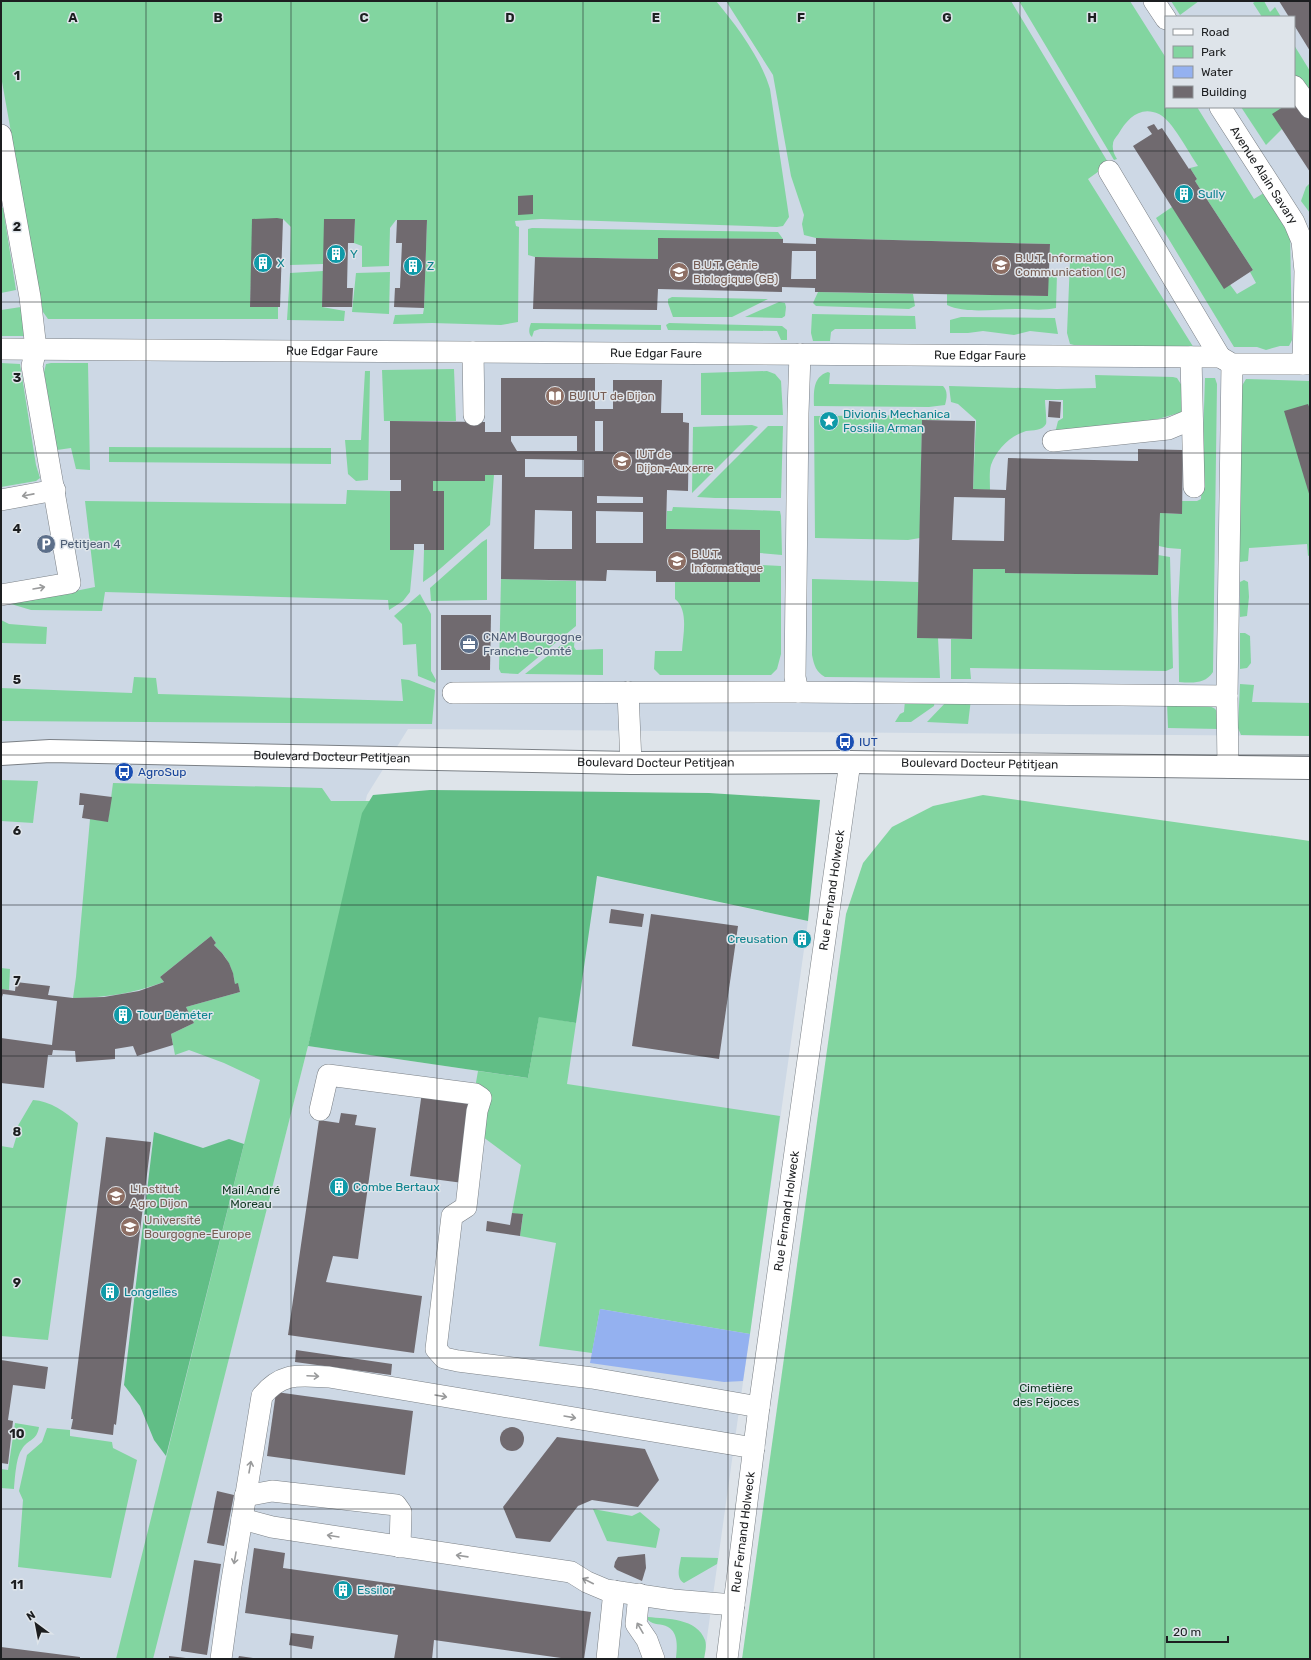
<svg xmlns="http://www.w3.org/2000/svg" width="1311" height="1660" viewBox="0 0 1311 1660" font-family="Rubik,sans-serif">
<rect width="100%" height="100%" fill="#dee4ea"/>
<!-- built -->
<path fill="#cdd8e5" fill-rule="evenodd" d="M1,1H1310V736L408,729L367,795L157,1641L308,1046L528,1078L576,1023L596,876L808,921L704,1659H1ZM1166,17H1294V107H1166Z"/>
<!-- green -->
<g fill="#82d5a0">
<path d="M1,1H716C736,25 761,58 770,89L789,217L783,226L777,227L541,219L515,221L516,226L519,227L518,322L501,325L432,323L393,324L395,315L423,314L424,308L427,220H396L390,228L389,266L362,267V246L354,243L355,219L323,264L290,265L291,227L283,219H253L250,306L278,307V319H48L43,312L1,76Z"/>
<polygon points="726,1 1011,1 1109,164 1088,179 1194,348 1074,345 1070,344 1067,333 1070,261 1065,253 1060,254 1055,261 1049,260 1050,244 816,238 804,235 802,224 804,215 791,176 773,75"/>
<path d="M1019,1H1130L1166,58V107H1197L1254,199L1267,191L1290,232L1292,340L1289,346H1280L1266,350L1257,347H1234L1156,218L1172,207L1237,294L1256,283L1250,272L1253,270L1195,181L1197,179L1190,168L1198,166C1189,153 1172,120 1159,114C1140,105 1127,119 1119,133C1117,136 1113,140 1113,144C1112,149 1114,154 1117,159L1114,160Z"/>
<polygon points="1171,1 1199,1 1180,15"/>
<polygon points="1256,1 1264,1 1270,12 1275,7 1281,17 1262,17 1253,3"/>
<polygon points="1294,45 1310,71 1310,98 1294,76"/>
<polygon points="1241,107 1283,107 1282,129 1266,145"/>
<polygon points="1310,183 1310,213 1301,201 1306,187"/>
<polygon points="1,207 3,208 16,290 1,293"/>
<polygon points="532,228 778,232 783,239 658,238 658,259 535,257 528,255 528,229"/>
<polygon points="323,271 322,307 345,311 344,321 287,320 290,273"/>
<polygon points="390,272 389,314 352,312 356,273"/>
<path d="M1052,273L1057,274L1056,308C1042,311 1029,309 1015,309C994,309 966,314 947,305V294L1047,296L1048,274Z"/>
<polygon points="818,292 913,294 915,306 909,309 816,306 813,303"/>
<polygon points="672,297 768,299 732,317 673,317 668,303 668,299"/>
<polygon points="779,302 785,303 786,307 785,316 782,318 745,317"/>
<polygon points="21,307 25,336 1,336 1,310"/>
<polygon points="812,314 915,316 916,329 835,329 831,332 830,341 813,341 811,333"/>
<polygon points="961,317 1055,318 1058,334 1030,331 1014,335 983,331 968,333 950,333 950,320"/>
<path d="M531,323L661,325V330L540,329L534,331L532,337C528,334 529,328 531,323Z"/>
<polygon points="669,323 782,326 787,330 787,340 781,340 777,331 668,330 666,325"/>
<polygon points="1,363 20,364 36,465 40,478 36,481 1,487"/>
<polygon points="51,363 88,363 90,470 76,469 71,448 57,450 44,372 46,364"/>
<polygon points="454,369 456,421 384,421 382,370"/>
<polygon points="365,371 370,371 368,480 356,481 348,474 345,440 361,440"/>
<polygon points="767,371 775,374 781,381 783,415 701,415 701,373"/>
<path d="M828,372L830,373L829,384L943,386C948,391 947,398 945,405L929,407L814,406C814,393 812,377 828,372Z"/>
<path d="M1095,375L1173,377L1177,378L1184,389L1182,412L1158,419L1055,433L1058,421L1063,418V400H1045C1045,404 1047,422 1046,424C1042,431 1033,430 1026,431C1010,436 997,449 991,465C989,472 990,482 990,490L973,489L976,420L958,404L951,402L949,386L1057,389L1096,388Z"/>
<path d="M1205,378H1215L1217,384L1213,672C1205,684 1193,683 1179,682V676L1178,607L1181,549L1168,548L1159,546L1160,513L1182,514V501H1197L1201,499Z"/>
<polygon points="1246,379 1310,381 1310,555 1308,556 1307,544 1249,548 1248,561 1240,562 1240,389"/>
<polygon points="940,415 941,420 922,420 920,538 908,540 815,538 814,416"/>
<polygon points="752,425 758,427 692,493 693,427"/>
<polygon points="768,426 783,426 781,498 715,498 697,497"/>
<polygon points="109,447 331,448 331,464 109,462"/>
<polygon points="485,475 494,475 490,525 433,575 423,582 424,550 444,550 444,491 433,491 433,481 485,480"/>
<polygon points="347,490 390,491 390,550 414,550 410,592 403,601 389,610 388,600 105,592 102,611 31,610 11,604 95,587 85,501 346,504"/>
<polygon points="673,507 780,511 781,516 782,555 760,553 760,530 666,529 667,511 672,511"/>
<polygon points="487,539 487,600 431,601 430,588 482,542"/>
<polygon points="1158,555 1170,557 1173,668 1166,671 970,668 971,679 951,679 951,639 972,639 973,569 1005,569 1005,573 1157,575"/>
<path d="M760,565L781,566V654L777,669L771,675H660L654,669L655,651H682C683,635 689,610 675,599V582L760,581Z"/>
<polygon points="501,579 576,581 576,626 518,674 501,673 499,669"/>
<path d="M812,579L919,582L918,638H938L940,678L825,677C816,672 814,665 812,655Z"/>
<polygon points="1244,580 1248,582 1249,597 1247,616 1240,617 1240,582"/>
<polygon points="420,594 431,614 431,671 436,680 435,683 418,676 416,644 403,645 402,624 394,616"/>
<polygon points="1,620 9,624 47,627 46,644 1,643"/>
<polygon points="1240,633 1245,633 1250,636 1251,663 1247,668 1240,669"/>
<polygon points="575,634 574,647 576,650 603,649 603,675 525,674"/>
<polygon points="134,677 156,678 158,694 403,701 401,679 409,680 435,690 432,724 1,721 1,688 132,693"/>
<polygon points="1240,684 1254,685 1252,702 1310,703 1310,736 1241,735 1238,728"/>
<polygon points="935,699 934,706 911,722 895,722 900,714 904,712 905,700"/>
<polygon points="949,699 971,699 968,724 927,722"/>
<path d="M1167,703C1178,704 1210,702 1216,710C1221,716 1220,722 1219,729L1168,728Z"/>
<polygon points="1,780 38,781 33,823 1,821"/>
<path d="M113,783L322,788L331,801H370L153,1659H116L260,1080L224,1063L189,1050L175,1055L171,1034L194,1023L186,1007L240,992L238,984H235C233,968 226,955 214,945L216,943L211,936L160,977L164,982C134,993 105,998 73,998L76,977L90,819L108,821Z"/>
<polygon points="983,795 1310,841 1310,1659 742,1659 846,914 863,863 892,827 933,806"/>
<polygon points="1,968 10,969 9,990 1,989"/>
<polygon points="539,1016 576,1023 567,1084 780,1116 750,1334 600,1309 592,1353 539,1346 556,1243 520,1236 523,1215 512,1213 521,1165 479,1134 475,1088 478,1071 528,1078"/>
<path d="M33,1100C50,1101 66,1112 78,1123L48,1340L1,1336V1146L13,1148L16,1138V1129Z"/>
<path d="M15,1423L39,1427C37,1441 28,1439 22,1449C16,1457 15,1478 14,1489L1,1488V1469L8,1470Z"/>
<polygon points="47,1428 70,1430 70,1436 112,1442 113,1448 137,1460 111,1578 18,1567 23,1500 19,1491 27,1455 42,1442"/>
<polygon points="593,1509 632,1516 640,1512 660,1529 656,1548 607,1541"/>
<path d="M681,1557L718,1558L717,1564L684,1583C675,1578 680,1565 681,1557Z"/>
<path d="M648,1617C667,1619 697,1618 705,1640C707,1646 705,1653 704,1659H676C677,1649 679,1633 668,1627C661,1623 654,1626 648,1620Z"/>
</g>
<!-- forest -->
<g fill="#61be86">
<polygon points="430,790 709,793 820,800 808,921 597,876 576,1023 539,1017 528,1078 308,1046 362,813 373,795"/>
<polygon points="154,1132 203,1148 229,1139 244,1144 166,1456 154,1440 140,1406 124,1385"/>
</g>
<!-- water -->
<polygon fill="#94b1f0" points="600,1309 750,1334 743,1381 724,1382 590,1363"/>
<!-- building -->
<g fill="#706a6f" fill-rule="evenodd">
<polygon points="1279,1 1310,1 1310,51 1294,25 1294,17 1289,17"/>
<polygon points="1294,100 1310,115 1310,172 1272,114 1283,107 1294,107"/>
<polygon points="1154,124 1158,130 1162,128 1189,169 1190,168 1197,179 1195,181 1253,270 1224,289 1133,146 1152,134 1147,127"/>
<polygon points="533,195 533,214 518,215 518,196"/>
<polygon points="277,218 283,219 280,307 250,307 252,219"/>
<polygon points="324,219 355,219 354,243 348,243 347,288 353,288 352,307 322,307"/>
<polygon points="397,220 427,220 424,308 394,307 395,288 400,288 402,243 396,243"/>
<path d="M658,238L783,239V243L816,244V238L1050,244L1048,296L818,292H815V288L782,287V292L658,289L657,310L533,309L535,257L658,259ZM792,251H816V279H791Z"/>
<path d="M501,378H595V409H613V380H662L661,413H683V422L689,423L688,491L667,490L666,529L760,530V582H656V571L607,570L606,581L501,579L502,475H485V481H433V491H444V550H424V544H414V550H390V491H401V480H390V421L485,422V432H501ZM595,421H603V451H595ZM511,436H577V451H517L511,441ZM525,459L584,460V477H525ZM597,496L643,497V503H597ZM535,510L572,511V549H534ZM596,511L643,512V543H596Z"/>
<polygon points="1049,401 1061,402 1060,418 1048,417"/>
<polygon points="1308,404 1310,409 1310,497 1284,411"/>
<path d="M922,420L975,421L973,489L1006,490L1008,458L1138,461V449L1183,450L1182,514L1160,513L1158,575L1005,573V569H973L972,639L917,638ZM954,497L1005,498L1004,541L952,540Z"/>
<polygon points="441,615 491,615 490,670 441,670"/>
<polygon points="117,767 129,768 129,774 117,773"/>
<polygon points="80,793 112,797 108,822 82,818 84,805 79,805"/>
<polygon points="611,909 644,914 642,927 609,923"/>
<polygon points="651,914 738,926 719,1059 632,1046"/>
<polygon points="800,933 806,933 804,945 798,944"/>
<polygon points="211,936 216,943 214,945 222,953 229,963 233,973 235,984 238,983 240,992 186,1007 194,1023 171,1034 173,1045 137,1056 133,1046 115,1049 115,1059 76,1062 75,1051 53,1050 52,1055 48,1055 44,1088 1,1083 1,1038 52,1045 57,1001 3,994 1,1000 1,989 15,991 16,982 50,986 48,995 73,998 104,997 139,991 164,982 160,977"/>
<polygon points="422,1092 474,1099 463,1183 410,1176"/>
<polygon points="341,1113 357,1115 355,1125 376,1128 358,1259 333,1256 326,1282 422,1296 414,1353 288,1335 319,1120 339,1123"/>
<polygon points="106,1137 151,1142 116,1425 114,1424 113,1435 71,1429 73,1419 71,1419"/>
<polygon points="512,1213 523,1214 520,1236 486,1231 487,1221 510,1225"/>
<polygon points="296,1350 392,1364 391,1375 295,1362"/>
<polygon points="1,1360 48,1367 45,1389 13,1385 8,1420 13,1421 8,1464 1,1463"/>
<polygon points="276,1392 413,1411 405,1475 267,1456"/>
<circle cx="512" cy="1439" r="12"/>
<polygon points="557,1437 645,1449 659,1480 638,1507 592,1500 578,1506 550,1542 516,1538 503,1507"/>
<polygon points="217,1491 234,1495 224,1546 207,1543"/>
<polygon points="254,1548 285,1553 283,1568 591,1612 584,1659 568,1659 434,1640 432,1659 394,1659 398,1635 245,1613"/>
<polygon points="645,1554 646,1568 642,1581 617,1570 614,1567 615,1562 618,1557"/>
<polygon points="194,1560 221,1564 207,1655 181,1651"/>
<polygon points="291,1633 314,1636 312,1649 289,1645"/>
<polygon points="1,1647 80,1657 80,1659 1,1659"/>
<polygon points="169,1656 186,1658 186,1659 169,1659"/>
<polygon points="239,1656 253,1658 253,1659 238,1659"/>
</g>
<g fill="none" stroke-linecap="round" stroke-linejoin="round">
<defs>
<g id="minor">
<polyline points="1154,1 1166,19"/>
<polyline points="1294,86 1310,108"/>
<path id="s1" d="M1220,107L1294,222L1302,241L1305,271L1303,364"/>
<polyline points="1,135 30,297 36,349 32,366 70,583 1,595"/>
<polyline points="1109,171 1220,357"/>
<path id="s2" d="M1,349L1220,357L1232,364H1310"/>
<polyline points="473,352 474,415"/>
<polyline points="800,354 798,413 795,677 798,692 1227,696"/>
<polyline points="1191,357 1194,487"/>
<polyline points="1053,441 1168,429 1192,419"/>
<polyline points="1,500 55,490"/>
<polyline points="628,692 631,763"/>
<polyline points="453,693 798,692"/>
<polyline points="1228,767 1227,696 1232,364"/>
<polyline points="320,1110 328,1075 475,1094 481,1098 477,1111 466,1207 452,1216 436,1349 444,1358 458,1361 592,1378 759,1407"/>
<polyline points="245,1496 272,1491 396,1505 401,1512 400,1547"/>
<polyline points="242,1519 272,1527 571,1572 587,1582 606,1590 673,1600 734,1605"/>
<polyline points="639,1594 636,1624 647,1640 654,1659"/>
<path d="M221,1659L231,1586L262,1396C283,1371 300,1376 329,1377L754,1448"/>
<polyline points="607,1659 614,1591"/>
<path id="s3" d="M727,1659L759,1407L850,762"/>
</g>
<g id="major">
<path id="s4" d="M1,754L50,751L631,763L850,762L1310,768"/>
</g>
</defs>
<!-- minor casing -->
<use href="#minor" stroke="#7b8086" stroke-width="22"/>
<!-- major casing -->
<use href="#major" stroke="#7b8086" stroke-width="24"/>
<!-- minor -->
<use href="#minor" stroke="#fff" stroke-width="21"/>
<!-- major -->
<use href="#major" stroke="#fff" stroke-width="22"/>
</g>
<!-- one-way arrows -->
<defs><path id="oneway-shaft" d="M-6 0H5M1.5-3L5.5 0L1.5 3" fill="none" stroke-width="1.6" stroke-linecap="round" stroke-linejoin="round"/></defs>
<g stroke="#999a9b">
<use href="#oneway-shaft" transform="translate(28 495) rotate(169)"/>
<use href="#oneway-shaft" transform="translate(39 588) rotate(-10)"/>
<use href="#oneway-shaft" transform="translate(313 1376) rotate(3)"/>
<use href="#oneway-shaft" transform="translate(441 1396) rotate(10)"/>
<use href="#oneway-shaft" transform="translate(570 1417) rotate(10)"/>
<use href="#oneway-shaft" transform="translate(250 1467) rotate(-80)"/>
<use href="#oneway-shaft" transform="translate(333 1536) rotate(-171)"/>
<use href="#oneway-shaft" transform="translate(462 1556) rotate(-172)"/>
<use href="#oneway-shaft" transform="translate(235 1558) rotate(100)"/>
<use href="#oneway-shaft" transform="translate(588 1581) rotate(-153)"/>
<use href="#oneway-shaft" transform="translate(640 1628) rotate(-120)"/>
</g>
<!-- grid -->
<path fill="none" stroke="#1c1e20" stroke-width="1" stroke-opacity="0.55" d="M146,1V1659M291,1V1659M437,1V1659M583,1V1659M728,1V1659M874,1V1659M1020,1V1659M1165,1V1659M1,151H1310M1,302H1310M1,453H1310M1,604H1310M1,755H1310M1,905H1310M1,1056H1310M1,1207H1310M1,1358H1310M1,1509H1310"/>
<!-- icons -->
<defs>
<symbol id="building-disc" viewBox="-11 -11 22 22"><circle r="9.5" fill="#0f9aa8" stroke="#dee4ea"/><path d="M-4-6H4V6H1V3H-1V6H-4ZM-2.5-4.3h1.7v1.8h-1.7ZM.8-4.3h1.7v1.8H.8ZM-2.5-1h1.7V.8h-1.7ZM.8-1h1.7V.8H.8Z" fill="#fff"/></symbol>
<symbol id="university-disc" viewBox="-11 -11 22 22"><circle r="9.5" fill="#8d6e63" stroke="#dee4ea"/><path d="M0-5L7-2L0 1L-7-2ZM-4 1L0 2.5L4 1V4Q0 6-4 4Z" fill="#fff"/></symbol>
<symbol id="library-disc" viewBox="-11 -11 22 22"><circle r="9.5" fill="#8d6e63" stroke="#dee4ea"/><path d="M-6-4Q-3-5.5-.7-3.5V5Q-3 3-6 4ZM6-4Q3-5.5 .7-3.5V5Q3 3 6 4Z" fill="#fff"/></symbol>
<symbol id="sight-disc" viewBox="-11 -11 22 22"><circle r="9.5" fill="#0f9aa8" stroke="#dee4ea"/><path d="M0-6L1.8-2.2L6-1.7L2.9 1.2L3.7 5.4L0 3.3L-3.7 5.4L-2.9 1.2L-6-1.7L-1.8-2.2Z" fill="#fff"/></symbol>
<symbol id="parking-disc" viewBox="-11 -11 22 22"><circle r="9.5" fill="#5c6f8a" stroke="#dee4ea"/><path d="M-3.5-5.5H1a3.5 3.5 0 0 1 0 7H-1V5.5H-3.5ZM-1-3.4V-.6H.8a1.4 1.4 0 0 0 0-2.8Z" fill="#fff"/></symbol>
<symbol id="office-disc" viewBox="-11 -11 22 22"><circle r="9.5" fill="#5c6f8a" stroke="#dee4ea"/><path d="M-6-3h4V-5.5h4V-3h4V5H-6ZM-1-4.5V-3h2v-1.5ZM-6 0V1H6V0Z" fill="#fff"/></symbol>
<symbol id="bus-disc" viewBox="-11 -11 22 22"><circle r="9.5" fill="#1a4fb4" stroke="#dee4ea"/><path d="M-5-6H5V4H4V6H2V4H-2V6H-4V4H-5ZM-3.5-4V0h7V-4ZM-3.5 1.2v1.5H-2V1.2ZM2 1.2v1.5H3.5V1.2Z" fill="#fff"/></symbol>
</defs>
<g fill-rule="evenodd">
<use href="#building-disc" x="1173" y="183" width="22" height="22"/>
<use href="#building-disc" x="325" y="243" width="22" height="22"/>
<use href="#building-disc" x="252" y="252" width="22" height="22"/>
<use href="#university-disc" x="990" y="254" width="22" height="22"/>
<use href="#building-disc" x="402" y="255" width="22" height="22"/>
<use href="#university-disc" x="668" y="261" width="22" height="22"/>
<use href="#library-disc" x="544" y="385" width="22" height="22"/>
<use href="#sight-disc" x="818" y="410" width="22" height="22"/>
<use href="#university-disc" x="611" y="450" width="22" height="22"/>
<use href="#parking-disc" x="35" y="533" width="22" height="22"/>
<use href="#university-disc" x="666" y="550" width="22" height="22"/>
<use href="#office-disc" x="458" y="633" width="22" height="22"/>
<use href="#bus-disc" x="834" y="731" width="22" height="22"/>
<use href="#bus-disc" x="113" y="761" width="22" height="22"/>
<use href="#building-disc" x="791" y="928" width="22" height="22"/>
<use href="#building-disc" x="112" y="1004" width="22" height="22"/>
<use href="#building-disc" x="328" y="1176" width="22" height="22"/>
<use href="#university-disc" x="105" y="1185" width="22" height="22"/>
<use href="#university-disc" x="119" y="1216" width="22" height="22"/>
<use href="#building-disc" x="99" y="1281" width="22" height="22"/>
<use href="#building-disc" x="332" y="1579" width="22" height="22"/>
</g>
<g text-anchor="middle" dominant-baseline="central" stroke-width="3" stroke-linejoin="round" paint-order="stroke">
<!-- street labels -->
<g font-size="12" fill="#1c1e20" stroke="#dee4ea">
<text stroke="none"><textPath href="#s1" startOffset="81">Avenue Alain Savary</textPath></text>
<text stroke="none"><textPath href="#s2" startOffset="331">Rue Edgar Faure</textPath></text>
<text stroke="none"><textPath href="#s2" startOffset="655">Rue Edgar Faure</textPath></text>
<text stroke="none"><textPath href="#s2" startOffset="979">Rue Edgar Faure</textPath></text>
<text stroke="none"><textPath href="#s4" startOffset="331">Boulevard Docteur Petitjean</textPath></text>
<text stroke="none"><textPath href="#s4" startOffset="655">Boulevard Docteur Petitjean</textPath></text>
<text stroke="none"><textPath href="#s4" startOffset="979">Boulevard Docteur Petitjean</textPath></text>
<text stroke="none"><textPath href="#s3" startOffset="776">Rue Fernand Holweck</textPath></text>
<text stroke="none"><textPath href="#s3" startOffset="452">Rue Fernand Holweck</textPath></text>
<text stroke="none"><textPath href="#s3" startOffset="128">Rue Fernand Holweck</textPath></text>
</g>
<!-- culture labels -->
<g font-size="12" fill="#0d838f" stroke="#dee4ea" text-anchor="start">
<text x="1198" y="194">Sully</text>
<text x="350" y="254">Y</text>
<text x="277" y="263">X</text>
<text x="427" y="266">Z</text>
<text x="843" y="414">Divionis Mechanica<tspan x="843" dy="14">Fossilia Arman</tspan></text>
<text x="788" y="939" text-anchor="end">Creusation</text>
<text x="137" y="1015">Tour Déméter</text>
<text x="353" y="1187">Combe Bertaux</text>
<text x="124" y="1292">Longelles</text>
<text x="357" y="1590">Essilor</text>
</g>
<!-- education labels -->
<g font-size="12" fill="#785e54" stroke="#dee4ea" text-anchor="start">
<text x="1015" y="258">B.U.T. Information<tspan x="1015" dy="14">Communication (IC)</tspan></text>
<text x="693" y="265">B.U.T. Génie<tspan x="693" dy="14">Biologique (GB)</tspan></text>
<text x="569" y="396">BU IUT de Dijon</text>
<text x="636" y="454">IUT de<tspan x="636" dy="14">Dijon-Auxerre</tspan></text>
<text x="691" y="554">B.U.T.<tspan x="691" dy="14">Informatique</tspan></text>
<text x="130" y="1189">L'Institut<tspan x="130" dy="14">Agro Dijon</tspan></text>
<text x="144" y="1220">Université<tspan x="144" dy="14">Bourgogne-Europe</tspan></text>
</g>
<!-- service labels -->
<g font-size="12" fill="#4e5e75" stroke="#dee4ea" text-anchor="start">
<text x="60" y="544">Petitjean 4</text>
<text x="483" y="637">CNAM Bourgogne<tspan x="483" dy="14">Franche-Comté</tspan></text>
</g>
<!-- transit labels -->
<g font-size="12" fill="#164399" stroke="#dee4ea" text-anchor="start">
<text x="859" y="742">IUT</text>
<text x="138" y="772">AgroSup</text>
</g>
<!-- park labels -->
<g font-size="12" fill="#113822" stroke="#dee4ea">
<text x="251" y="1190">Mail André<tspan x="251" dy="14">Moreau</tspan></text>
<text x="1046" y="1388">Cimetière<tspan x="1046" dy="14">des Péjoces</tspan></text>
</g>
</g>
<g font-size="13" text-anchor="middle" font-weight="bold" fill="#1c1e20" stroke="#dee4ea" stroke-width="3" stroke-linejoin="round" paint-order="stroke">
<text x="73" y="22">A</text>
<text x="218" y="22">B</text>
<text x="364" y="22">C</text>
<text x="510" y="22">D</text>
<text x="656" y="22">E</text>
<text x="801" y="22">F</text>
<text x="947" y="22">G</text>
<text x="1092" y="22">H</text>
<text x="17" y="80">1</text>
<text x="17" y="231">2</text>
<text x="17" y="382">3</text>
<text x="17" y="533">4</text>
<text x="17" y="684">5</text>
<text x="17" y="835">6</text>
<text x="17" y="985">7</text>
<text x="17" y="1136">8</text>
<text x="17" y="1287">9</text>
<text x="17" y="1438">10</text>
<text x="17" y="1589">11</text>
</g>
<!-- border -->
<rect width="1311" height="1660" fill="none" stroke="#1c1e20" stroke-width="4"/>
<!-- legend -->
<rect x="1165" y="16" width="130" height="92" fill="#dee4ea" stroke="#909599"/>
<rect x="1173" y="29" width="20" height="6" fill="#ffffff" stroke="#909599"/>
<text x="1201" y="36" font-size="12" fill="#1c1e20">Road</text>
<rect x="1173" y="46" width="20" height="12" fill="#82d5a0" stroke="#909599"/>
<text x="1201" y="56" font-size="12" fill="#1c1e20">Park</text>
<rect x="1173" y="66" width="20" height="12" fill="#94b1f0" stroke="#909599"/>
<text x="1201" y="76" font-size="12" fill="#1c1e20">Water</text>
<rect x="1173" y="86" width="20" height="12" fill="#706a6f" stroke="#909599"/>
<text x="1201" y="96" font-size="12" fill="#1c1e20">Building</text>
<!-- north arrow -->
<g transform="translate(36 1624) rotate(328)" stroke="#dee4ea" stroke-width="3" paint-order="stroke">
<path d="M0-3L7 15L0 10L-7 15Z" fill="#1c1e20"/>
<text y="-6" font-size="11" font-weight="bold" text-anchor="middle" fill="#1c1e20">N</text>
</g>
<!-- scale -->
<path d="M1167 1636v6h61v-6" fill="none" stroke="#1c1e20" stroke-width="2"/>
<text x="1173" y="1636" font-size="12" fill="#1c1e20" stroke="#dee4ea" stroke-width="3" paint-order="stroke">20 m</text>
</svg>
